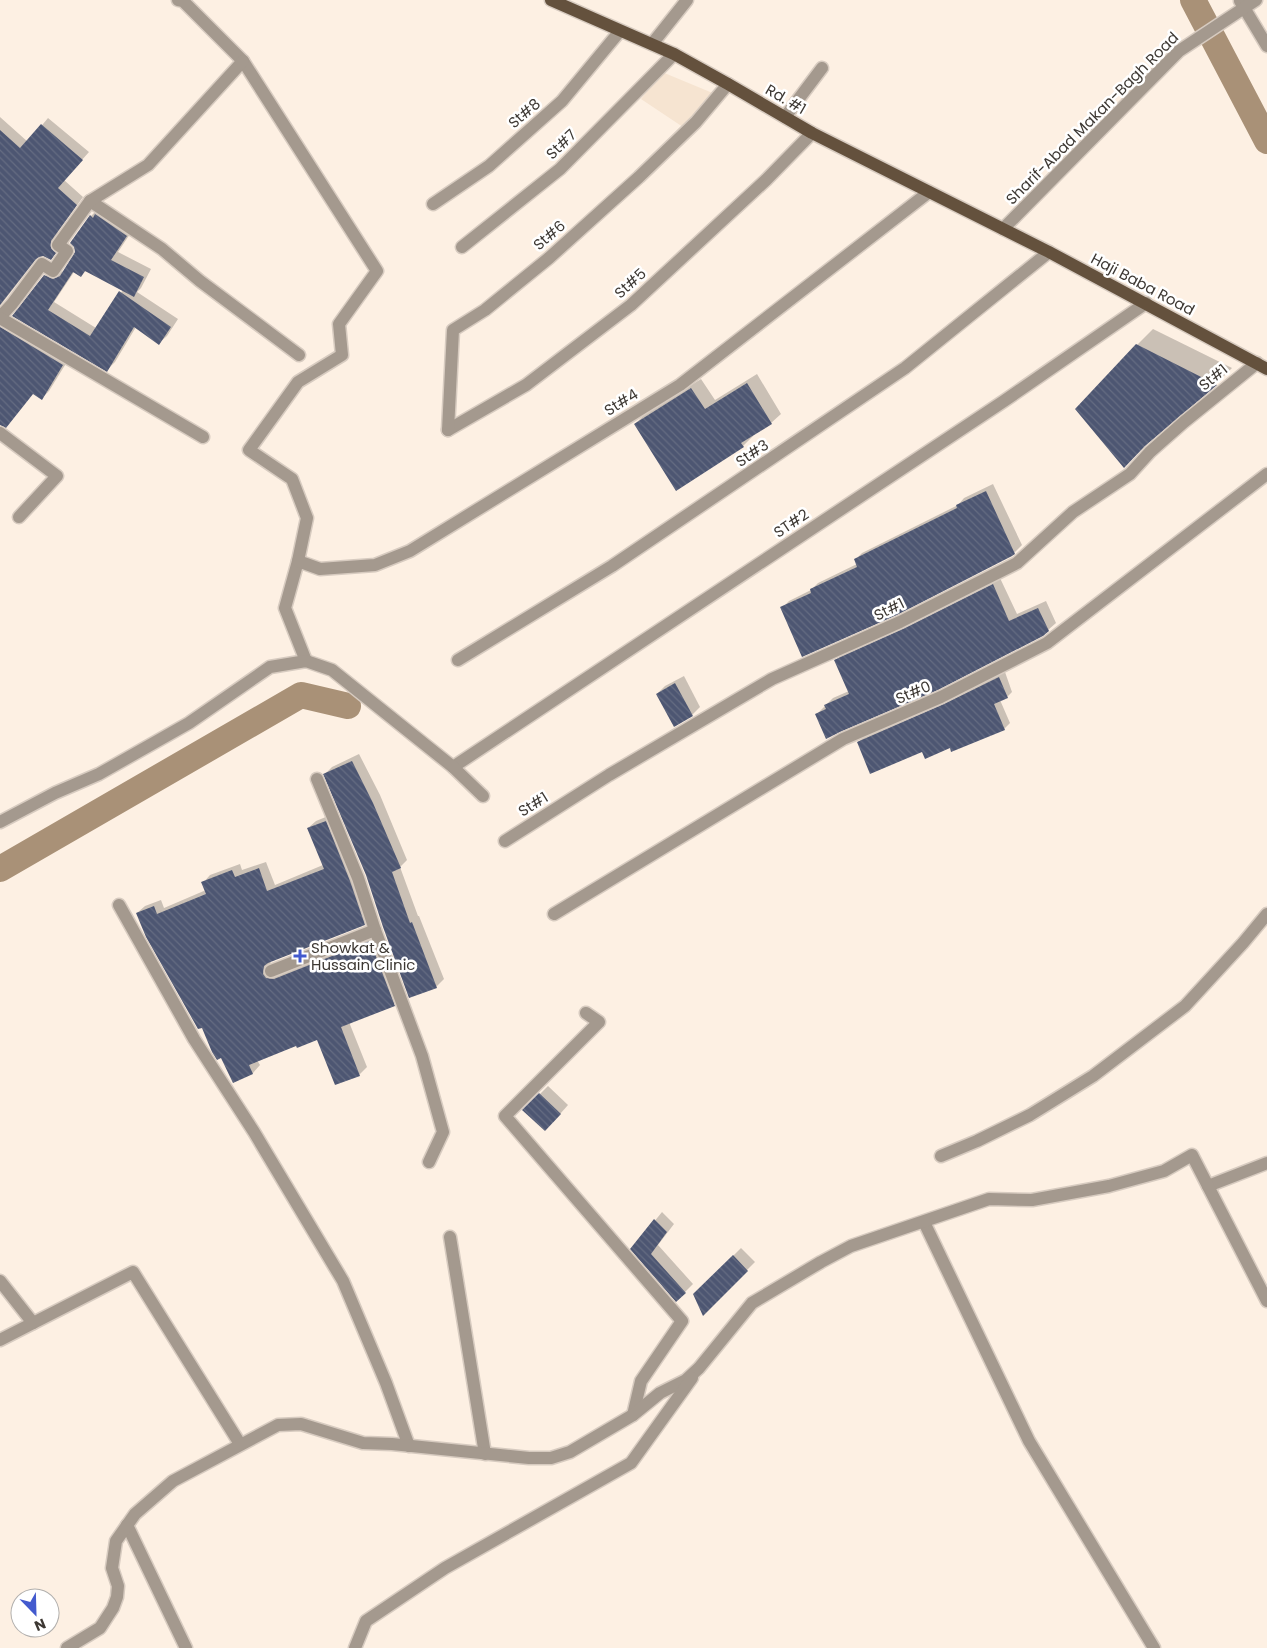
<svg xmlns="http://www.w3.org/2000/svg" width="1267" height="1648" viewBox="0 0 1267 1648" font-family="Poppins,sans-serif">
<defs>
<pattern id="building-back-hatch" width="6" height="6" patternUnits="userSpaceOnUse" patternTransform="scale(1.25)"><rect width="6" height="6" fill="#4d5672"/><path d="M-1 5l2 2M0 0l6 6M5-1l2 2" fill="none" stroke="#656c82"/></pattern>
</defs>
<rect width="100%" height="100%" fill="#fdf0e3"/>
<!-- built -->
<polygon fill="#f6e4d1" points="662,72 715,94 683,127 641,99"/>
<!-- shadow -->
<g fill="#0003" fill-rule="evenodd">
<polygon points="0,117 28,142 48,118 89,152 64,180 83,197 58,232 58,251 51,258 43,255 38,257 0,306"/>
<path d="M98,209L134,228L118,252L151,269L141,288L137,292L178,319L167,336L159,343L136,327L115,362L107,370L14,315L52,268L61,272L64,271L76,252L91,216ZM86,271L123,290L96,328L54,302L74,272L80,276Z"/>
<polygon points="0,315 70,357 49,391 42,398 34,393 0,414"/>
<polygon points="1153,329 1232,368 1216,384 1150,440 1137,345"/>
<polygon points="757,374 781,414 771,423 752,435 753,436 743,446 676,489 635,424 645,414 701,379 715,400"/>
<polygon points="993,484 1022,545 1012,555 782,608 789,601 811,590 818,583 857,564 855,560 862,553 958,505 964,498"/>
<polygon points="1000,578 1017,614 1046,601 1056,623 1048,630 817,714 833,698 849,691 836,660 843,653"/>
<polygon points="1005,672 1012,692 1007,697 1000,700 1010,723 1004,729 950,746 923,750 858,742 864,737 951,699"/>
<polygon points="684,676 700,707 692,715 674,726 657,694 665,686"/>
<polygon points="359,754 380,795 407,860 400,867 418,916 419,916 444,979 436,987 367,874 325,774 332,767"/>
<polygon points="333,814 372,917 364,924 271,961 270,966 378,934 401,997 394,1004 349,1022 367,1067 359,1075 318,1038 296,1044 257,1060 260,1065 253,1073 234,1082 222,1056 202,1026 137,913 145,906 161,900 164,908 206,890 203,883 210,875 240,864 242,870 266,862 275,885 323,865 308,828 316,821"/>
<polygon points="548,1086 568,1105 553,1122 524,1110"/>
<polygon points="662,1212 674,1224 658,1245 693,1284 677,1300 632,1249"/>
<polygon points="741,1248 755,1262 703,1314 694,1295"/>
</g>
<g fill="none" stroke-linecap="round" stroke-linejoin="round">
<!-- canal -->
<g stroke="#a99177" stroke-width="26">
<polyline points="1193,0 1267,141"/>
<polyline points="0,869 301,695 348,706"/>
</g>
</g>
<!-- building -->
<g fill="url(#building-back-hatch)">
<polygon points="41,124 83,160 58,188 77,205 51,241 51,248 56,253 51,260 43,256 36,259 0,305 0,130 20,148"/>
<polygon points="95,214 127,236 111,260 144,277 134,297 85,271 81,277 73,272 48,310 90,336 119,291 171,327 159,345 134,327 107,372 12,316 44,275 53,279 60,276 75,252 74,247 70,243 90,215 93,218"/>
<polygon points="0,327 63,365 42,400 33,394 6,428 0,425"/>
<polygon points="1136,344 1217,385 1145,446 1124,468 1075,409"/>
<polygon points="747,383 772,424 741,443 744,447 676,491 634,424 691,388 705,409"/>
<polygon points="986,491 1015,554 1012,556 897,615 802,657 780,607 811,593 810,589 857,567 854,559 957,508 956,505"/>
<polygon points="993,584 1009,621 1038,608 1049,631 1043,636 938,690 840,732 826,739 815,714 826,709 824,705 849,694 834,660 903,629"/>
<polygon points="999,677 1008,698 994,704 1005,730 951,752 950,748 925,759 922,752 870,774 857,742 944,704"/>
<polygon points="675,683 693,716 674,727 656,694"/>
<polygon points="352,761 373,803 401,868 392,872 410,923 412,922 437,988 409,998 383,927 366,875 323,774"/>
<polygon points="326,821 350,881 365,925 268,963 264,966 263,974 266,978 274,979 370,941 395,1006 341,1027 360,1076 335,1085 317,1040 297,1048 296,1046 249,1065 253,1074 233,1083 221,1058 217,1060 212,1052 202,1028 198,1029 146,937 136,913 154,906 157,914 206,894 201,882 232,870 235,877 259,868 267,891 324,869 307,828"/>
<polygon points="539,1093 561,1114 545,1131 522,1110"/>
<polygon points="654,1219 667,1232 651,1254 686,1293 676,1302 630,1249"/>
<polygon points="733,1255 748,1271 703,1316 693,1294"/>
</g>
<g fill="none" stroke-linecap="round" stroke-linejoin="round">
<defs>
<g id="minor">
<polyline points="178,0 183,1 243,61 377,271 339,324 342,355 298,382 249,450 292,479 307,518 298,561 285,608 306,661"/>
<polyline points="1240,1 1267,46"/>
<polyline points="652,44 687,0"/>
<polyline points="785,117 822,68"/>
<polyline points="90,201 162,249 200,281 299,355"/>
<polyline points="433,204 489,166 562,101 620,31"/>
<polyline points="1003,229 1179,51 1256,0"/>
<polyline points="462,247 560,169 674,54"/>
<polyline points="0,317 12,304 42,264 53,271 67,251 58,245 90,201 148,165 243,61"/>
<polyline points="0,318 203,437"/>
<polyline points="448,430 526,385 631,305 766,180 812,133"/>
<polyline points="448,430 453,330 485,310 549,258 639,177 696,122 728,84"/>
<polyline points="0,433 57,476 19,517"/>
<polyline points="298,561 320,569 375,565 410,551 680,385 929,192"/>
<polyline points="458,660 612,566 905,368 1049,252"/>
<polyline points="453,767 1004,401 1146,303"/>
<polyline points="317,779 358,878 375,930 422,1056 443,1132 429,1162"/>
<polyline points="0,822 55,793 99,774 189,723 270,667 306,661 332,670 453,767 483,796"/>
<polyline points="505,841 609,775 772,679 900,622 1017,563 1073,512 1130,474 1150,452 1184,422 1257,363"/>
<polyline points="119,905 194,1039 254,1132 343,1281 386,1383 409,1446"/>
<polyline points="554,914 843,739 941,697 1047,643 1267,474"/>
<polyline points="271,971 375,930"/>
<polyline points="586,1013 599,1022 505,1116 682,1321 641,1381 633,1415"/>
<polyline points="941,1156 977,1141 1030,1115 1093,1076 1185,1006 1243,943 1267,914"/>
<polyline points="1208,1186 1267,1163"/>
<polyline points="924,1222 1029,1441 1154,1648"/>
<polyline points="450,1237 485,1454"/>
<polyline points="0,1281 33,1323"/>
<polyline points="0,1340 133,1272 240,1444"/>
<polyline points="127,1525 186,1648"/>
<polyline points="67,1648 100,1628 113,1608 117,1597 118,1586 112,1568 116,1541 135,1514 173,1481 278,1425 301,1424 363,1443 392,1444 529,1458 551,1458 570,1452 633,1415 660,1393 686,1380 699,1368 752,1303 821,1262 851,1246 989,1199 1032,1200 1109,1186 1164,1171 1192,1155 1267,1301"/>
<polyline points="355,1648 366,1621 445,1568 631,1463 692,1378"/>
</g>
<polyline id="major" points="551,0 674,54 728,84 812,133 1049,252 1267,369"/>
</defs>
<!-- minor casing -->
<use href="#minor" stroke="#d7cbc0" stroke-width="15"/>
<!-- major casing -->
<use href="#major" stroke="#d7cbc0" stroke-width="15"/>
<!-- minor -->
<use href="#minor" stroke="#a4998e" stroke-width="12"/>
<!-- major -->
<use href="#major" stroke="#64513d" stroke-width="12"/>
</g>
<!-- markers -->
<path fill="#435ace" stroke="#fff" stroke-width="2" d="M297.5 948.5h5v5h5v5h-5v5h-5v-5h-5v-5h5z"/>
<g text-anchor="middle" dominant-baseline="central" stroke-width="5" stroke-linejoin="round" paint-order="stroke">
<!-- street labels -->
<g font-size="15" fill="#3d3833" stroke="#fff">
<text transform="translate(786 99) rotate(30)">Rd. #1</text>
<text transform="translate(524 113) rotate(-41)">St#8</text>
<text transform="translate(1092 118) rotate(-45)">Sharif-Abad Makan-Bagh Road</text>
<text transform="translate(561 144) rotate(-44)">St#7</text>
<text transform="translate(549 235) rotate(-41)">St#6</text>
<text transform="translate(630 283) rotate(-42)">St#5</text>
<text transform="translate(1143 284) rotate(28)">Haji Baba Road</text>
<text transform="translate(1213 377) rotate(-39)">St#1</text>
<text transform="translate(621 402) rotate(-32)">St#4</text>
<text transform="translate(752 453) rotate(-34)">St#3</text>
<text transform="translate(791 523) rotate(-34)">ST#2</text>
<text transform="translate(889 609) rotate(-26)">St#1</text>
<text transform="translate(913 692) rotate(-23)">St#0</text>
<text transform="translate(533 804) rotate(-32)">St#1</text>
</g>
<!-- poi labels -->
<g font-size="15" fill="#3d3833" stroke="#fff" text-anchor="start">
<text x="311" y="947">Showkat &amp;<tspan x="311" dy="17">Hussain Clinic</tspan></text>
</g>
</g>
<!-- north arrow -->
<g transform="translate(35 1613) rotate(157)"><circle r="24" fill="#ffffff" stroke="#b1afad"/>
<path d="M0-4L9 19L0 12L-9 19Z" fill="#435ace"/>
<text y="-8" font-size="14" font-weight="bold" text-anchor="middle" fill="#3d3833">N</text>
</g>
</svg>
